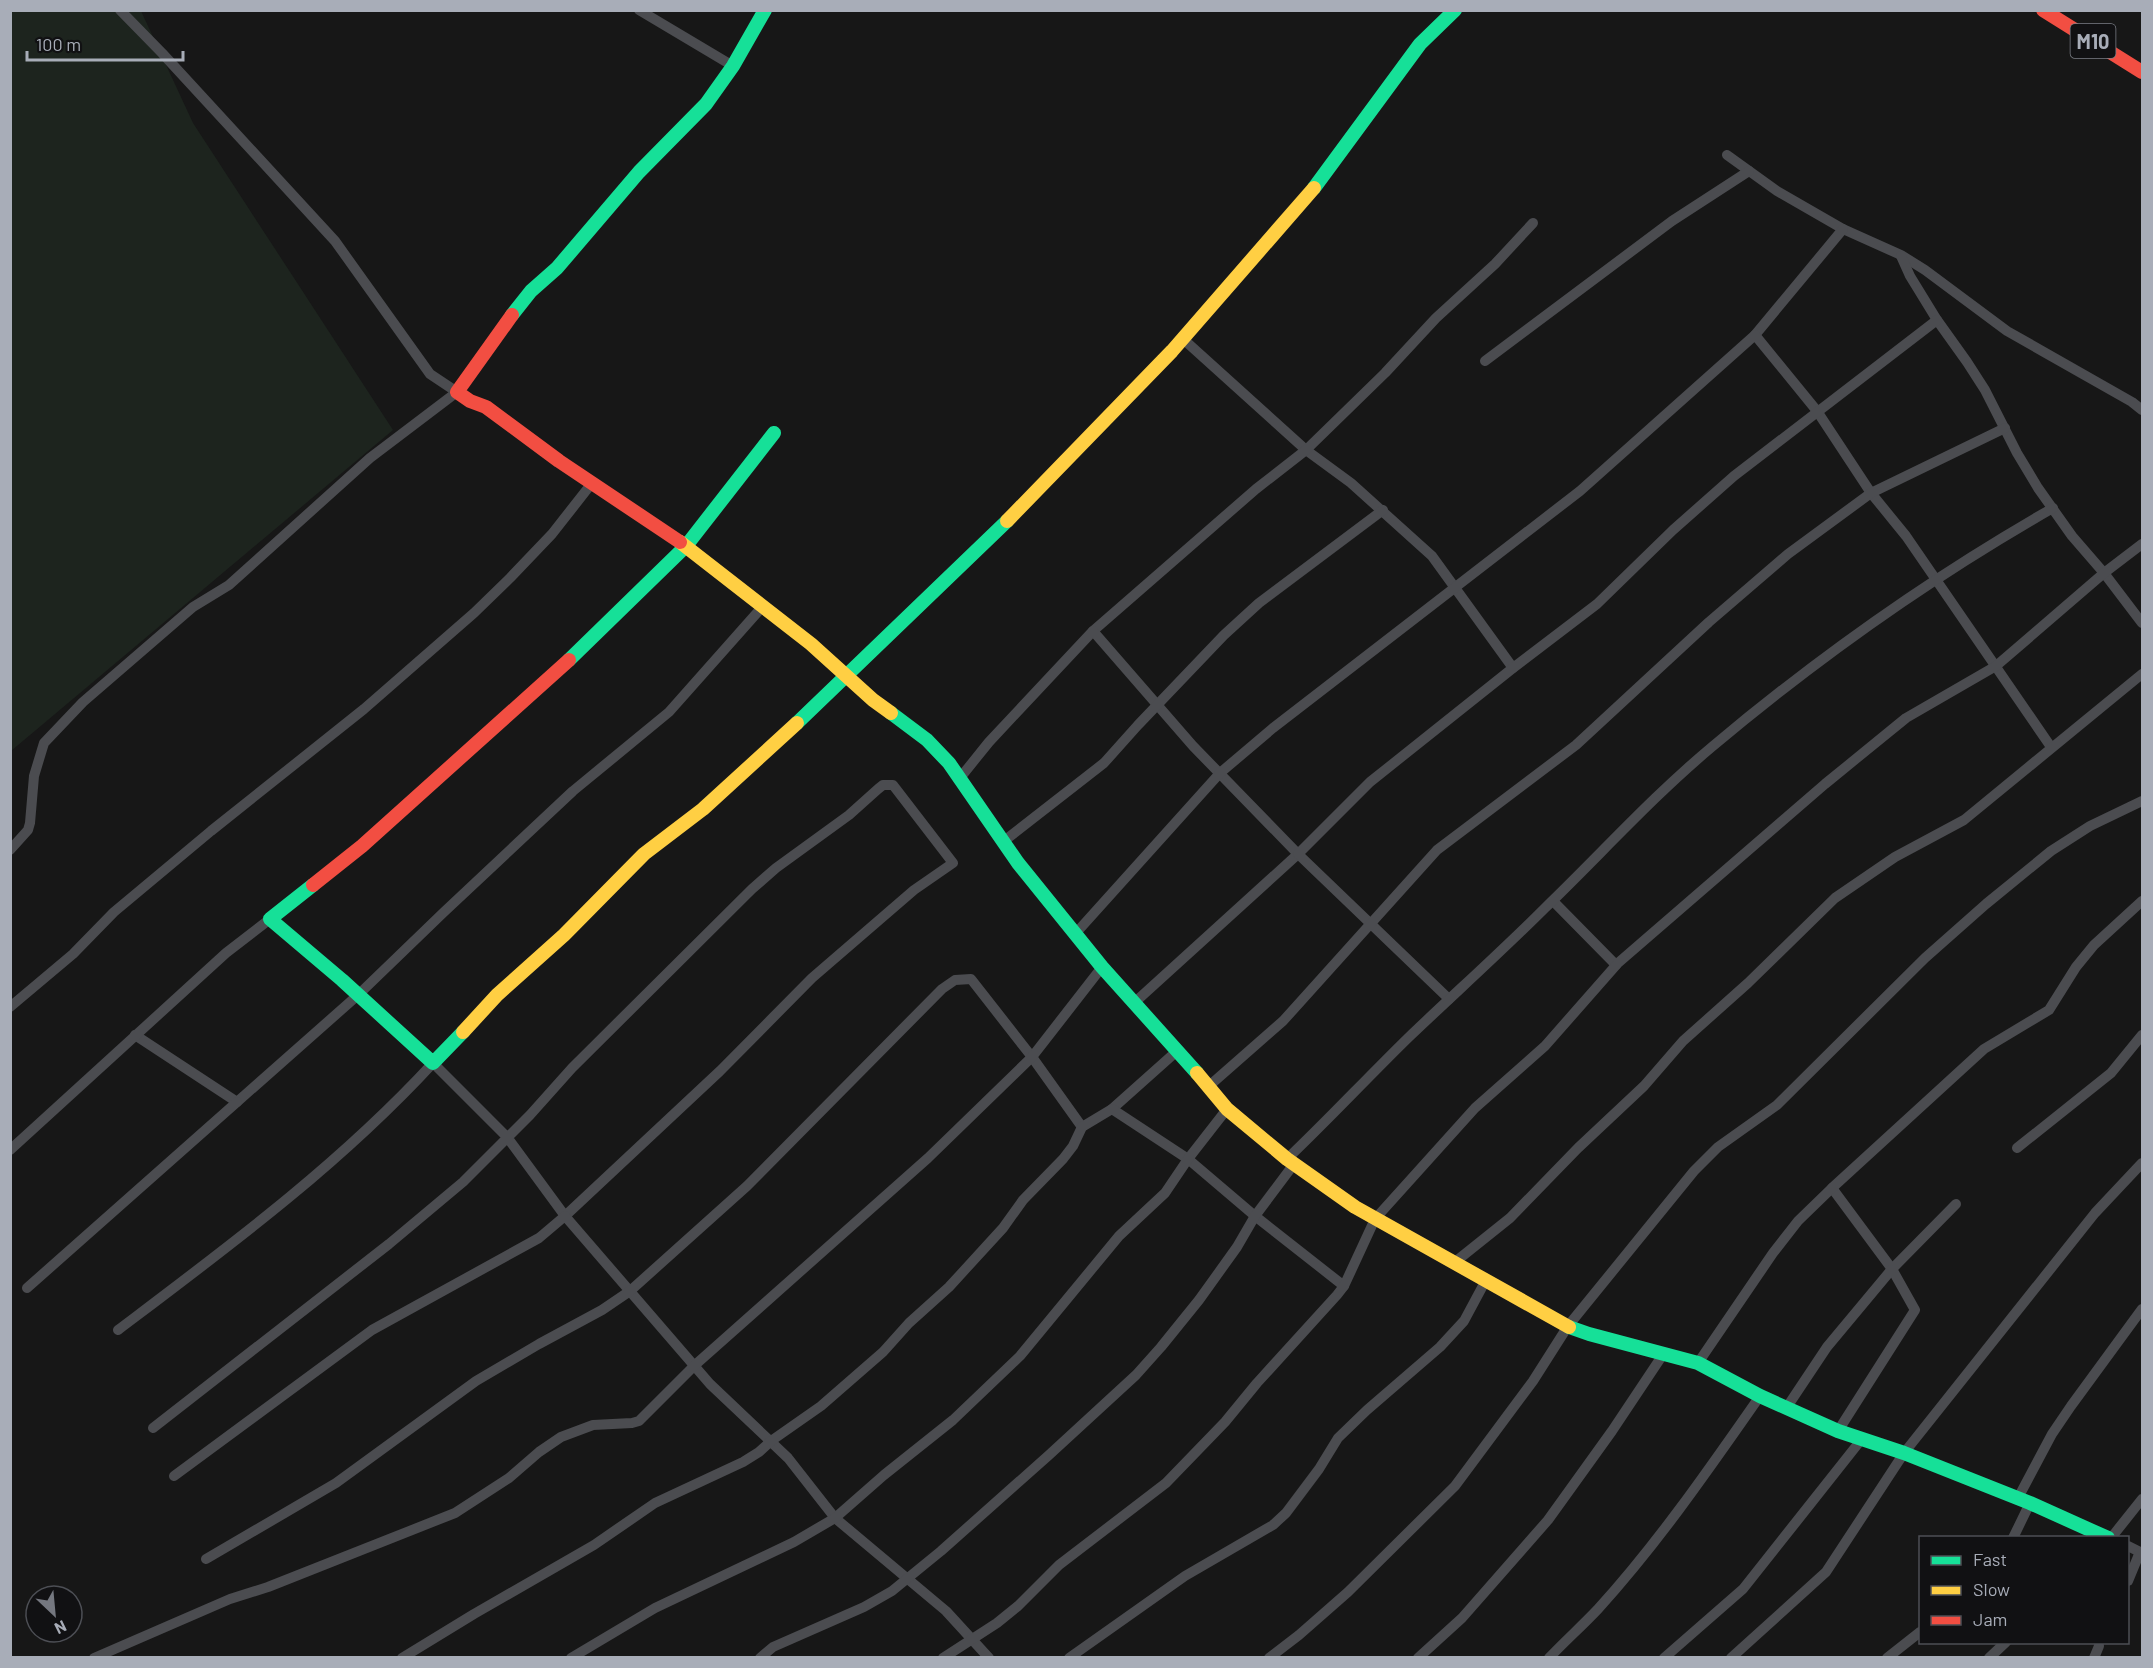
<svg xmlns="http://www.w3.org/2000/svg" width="2153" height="1668" viewBox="0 0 2153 1668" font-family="Barlow,sans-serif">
<rect width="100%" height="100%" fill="#171717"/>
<!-- grass -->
<polygon fill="#1d241e" points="11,11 141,11 193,123 393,430 11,751"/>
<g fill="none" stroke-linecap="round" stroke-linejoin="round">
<!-- street -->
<g stroke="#4b4c50" stroke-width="10">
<polyline points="639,10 733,66"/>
<polyline points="1727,155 1777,191 1843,229 1901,255 1925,270 2007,331 2132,402 2142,410"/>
<polyline points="1901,256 1910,276 1937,320 1967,362 1985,390 2017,453 2038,488 2072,536 2104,573 2142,623"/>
<polyline points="1755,335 1843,229"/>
<polyline points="1182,338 1306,450 1351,483 1432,556 1513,668"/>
<polyline points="1485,361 1672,221 1749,171"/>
<polyline points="1093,631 1256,489 1306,450 1385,373 1436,318 1495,264 1533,223"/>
<polyline points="960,778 989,742 1093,631 1193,746 1298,854 1134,1003"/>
<polyline points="1004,841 1104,763 1138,725 1224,635 1259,603 1383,510"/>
<polyline points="10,850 28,830 30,823 34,776 44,743 83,702 193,607 229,585 370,458 457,392 430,374 335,241 162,53 120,10"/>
<polyline points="1553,901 1616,965"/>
<polyline points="1076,933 1220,773 1273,728 1580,491 1755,335 1817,411 1871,493 1906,536 2051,747"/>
<polyline points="1449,999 1298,854 1370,782 1513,668 1597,604 1673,530 1734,476 1937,320"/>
<polyline points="10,1007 73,954 114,912 211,831 364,709 474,613 510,578 552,534 592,483"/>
<polyline points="135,1035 237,1102 358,995 444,912 573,791 669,712 763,606"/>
<polyline points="1209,1086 1283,1021 1437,850 1576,745 1709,622 1788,554 1871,493 2005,428"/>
<polyline points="1112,1109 1177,1051"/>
<polyline points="2017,1148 2111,1073 2142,1035"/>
<polyline points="10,1150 226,953 270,919"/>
<path d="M1287,1159C1329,1119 1368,1077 1409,1037C1454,994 1501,952 1545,908C1601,854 1653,796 1713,746C1819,657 1932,577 2053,508"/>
<polyline points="1832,1188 1892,1269 1915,1310 1838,1431"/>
<polyline points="1455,1262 1510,1218 1578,1148 1644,1086 1683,1041 1748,983 1835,898 1895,857 1964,820 2142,674"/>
<polyline points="27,1288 237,1102"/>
<path d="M118,1330C228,1247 339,1165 433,1063L507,1137L565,1216L720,1071L812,978L914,890L953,863L893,785H883L878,789L849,815L776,868L752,889L572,1068L530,1115L463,1182L389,1244L153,1428"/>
<polyline points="1698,1363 1773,1253 1798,1221 1832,1188 1984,1049 2049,1010 2076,967 2094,945 2142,901"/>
<polyline points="1787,1407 1827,1347 1892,1269 1956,1204"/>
<polyline points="174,1476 372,1330 539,1238 565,1216 710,1384 788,1458 835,1518 946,1611 989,1658"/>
<polyline points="2018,1498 2052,1434 2071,1406 2142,1309"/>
<polyline points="2013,1538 2030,1503"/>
<polyline points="2111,1538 2142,1499"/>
<polyline points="2128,1546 2142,1553"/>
<polyline points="206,1559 336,1483 476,1381 539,1344 602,1310 630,1291 747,1186 942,989 955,980 971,979 1032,1057 1082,1127"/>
<polyline points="2128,1581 2140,1552"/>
<polyline points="94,1658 230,1599 268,1587 455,1513 509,1478 539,1452 561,1437 593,1425 632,1423 639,1421 695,1365 928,1158 1032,1057 1102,967"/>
<polyline points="402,1658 474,1614 594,1545 655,1503 743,1462 759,1452 771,1441 821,1406 883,1352 909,1323 949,1287 1003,1228 1023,1200 1063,1159 1073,1146 1082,1127 1112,1109 1188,1159 1255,1216 1344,1286"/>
<polyline points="571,1658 655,1608 794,1542 835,1518 884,1475 953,1420 1020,1356 1119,1236 1165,1193 1188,1159 1227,1109"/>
<polyline points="760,1658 773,1647 864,1607 892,1591 941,1551 1049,1455 1136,1375 1161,1347 1199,1300 1237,1247 1255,1216 1294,1164"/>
<polyline points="943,1658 997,1623 1018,1606 1059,1565 1166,1483 1225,1422 1257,1383 1337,1295 1344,1286 1375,1219 1475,1108 1545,1046 1618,963 1825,784 1906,718 1996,666 2104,573 2142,544"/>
<polyline points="1069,1658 1185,1576 1273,1525 1286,1513 1319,1469 1338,1438 1367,1410 1440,1347 1464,1321 1486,1280"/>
<polyline points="1269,1658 1299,1635 1348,1592 1455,1486 1533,1381 1568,1326 1694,1171 1718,1147 1777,1105 1925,958 1986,904 2051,851 2090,826 2142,801"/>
<polyline points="1418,1658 1462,1618 1548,1520 1612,1431 1664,1353"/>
<path d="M1549,1658C1565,1641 1582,1626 1598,1609C1658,1543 1709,1469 1760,1396"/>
<polyline points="1664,1658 1743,1589 1861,1440"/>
<polyline points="1731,1658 1826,1572 1904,1453 2095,1213 2142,1163"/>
<polyline points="1887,1658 1920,1632"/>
<polyline points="1989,1658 2006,1642"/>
<polyline points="2094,1658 2099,1646"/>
</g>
<!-- fast -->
<g stroke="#16e098" stroke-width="14">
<polyline points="1314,188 1420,44 1455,10"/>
<polyline points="512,315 531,291 557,268 639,172 706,104 733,66 765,10"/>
<polyline points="569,660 686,546 774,433"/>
<polyline points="891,713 927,740 949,763 1018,863 1102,967 1197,1073"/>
<polyline points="797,723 1007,521"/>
<polyline points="313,885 270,919 342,980 433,1063 463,1032"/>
<polyline points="1569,1327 1589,1334 1698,1363 1760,1396 1838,1431 1904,1453 2030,1503 2108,1538"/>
</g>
<!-- slow -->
<g stroke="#ffcf43" stroke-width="14">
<polyline points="1007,521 1172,351 1314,188"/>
<polyline points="680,542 811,644 873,700 891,713"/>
<polyline points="463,1032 497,995 564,935 644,854 703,809 797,723"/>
<polyline points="1197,1073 1227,1109 1287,1159 1355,1207 1569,1327"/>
</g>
<!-- jam -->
<g stroke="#f24e42" stroke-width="14">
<polyline points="2043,10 2142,72"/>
<polyline points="512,315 457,392 470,401 486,407 559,461 680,542"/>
<polyline points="313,885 362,846 569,660"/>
</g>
</g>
<g text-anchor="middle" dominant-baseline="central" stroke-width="4.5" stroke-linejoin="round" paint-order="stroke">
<!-- shield labels -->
<rect fill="#111113" stroke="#7b7e86" stroke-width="1.5" x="2070.5" y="24" width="45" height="34" rx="4.5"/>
<g font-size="20" font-weight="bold" fill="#a8adb8">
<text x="2093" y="41">M10</text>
</g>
</g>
<!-- border -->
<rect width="2153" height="1668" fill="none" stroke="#a8adb8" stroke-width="24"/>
<!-- legend -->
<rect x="1919" y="1536" width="210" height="108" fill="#111113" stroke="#4d4f55" stroke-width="1.5"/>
<rect x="1931" y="1556" width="30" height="9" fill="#16e098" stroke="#4d4f55" stroke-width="1.5"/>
<text x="1973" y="1566" font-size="18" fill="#a8adb8">Fast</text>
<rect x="1931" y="1586" width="30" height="9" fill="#ffcf43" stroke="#4d4f55" stroke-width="1.5"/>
<text x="1973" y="1596" font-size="18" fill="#a8adb8">Slow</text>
<rect x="1931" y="1616" width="30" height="9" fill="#f24e42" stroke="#4d4f55" stroke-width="1.5"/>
<text x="1973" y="1626" font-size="18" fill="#a8adb8">Jam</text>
<!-- north arrow -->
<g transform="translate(54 1614) rotate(154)"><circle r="28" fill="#111113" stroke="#4d4f55" stroke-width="1.5"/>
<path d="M0-4.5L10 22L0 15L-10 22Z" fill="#757880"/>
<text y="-9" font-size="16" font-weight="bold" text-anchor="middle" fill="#a8adb8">N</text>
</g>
<!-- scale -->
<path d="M27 51v9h156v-9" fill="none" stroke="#a8adb8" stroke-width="3"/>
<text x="36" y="51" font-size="18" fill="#a8adb8" stroke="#111113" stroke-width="4.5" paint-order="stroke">100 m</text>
</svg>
